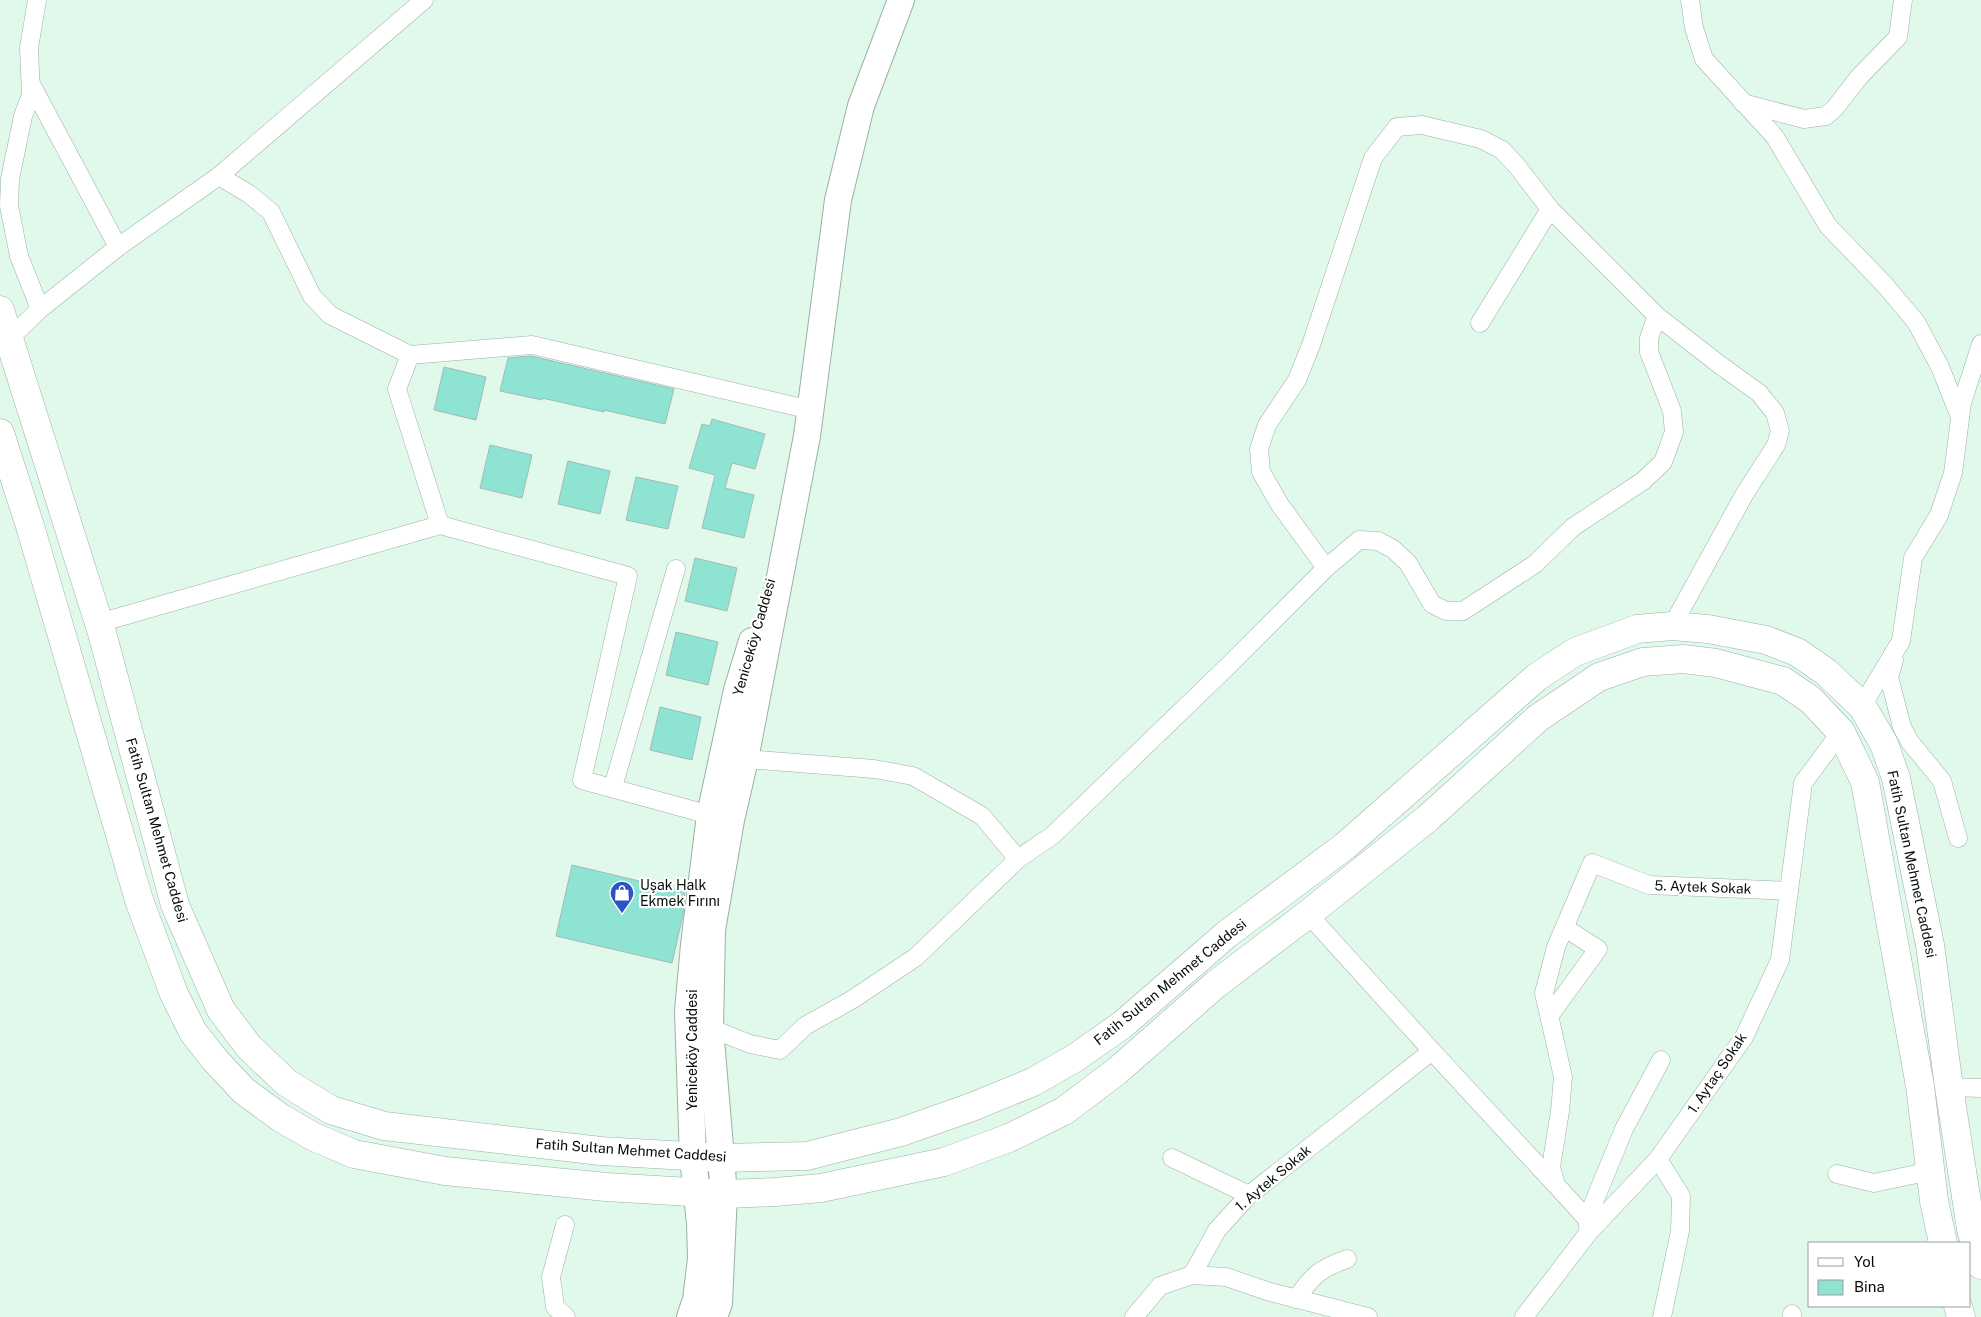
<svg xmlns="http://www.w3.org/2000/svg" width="1981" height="1317" viewBox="0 0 1981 1317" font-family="'Public Sans',sans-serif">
<rect width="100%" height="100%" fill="#e1f9eb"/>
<!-- building -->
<g fill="#8ee3d3" stroke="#a0bcb6">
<polygon points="531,356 674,389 665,424 604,410 604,412 542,398 542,400 500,391 508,358"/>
<polygon points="444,367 486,377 476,420 434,410"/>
<polygon points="712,419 765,434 755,469 732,463 725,488 754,495 744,538 702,528 715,475 689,468 702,424 710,426"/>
<polygon points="490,445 532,455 522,498 480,488"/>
<polygon points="568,461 610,471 600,514 558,504"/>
<polygon points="636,477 678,486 668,529 626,520"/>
<polygon points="695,558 737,568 727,611 685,601"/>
<polygon points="676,632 718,642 708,685 666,675"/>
<polygon points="660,707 701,717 692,760 650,750"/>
<polygon points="572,865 685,892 683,915 672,963 556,936"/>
</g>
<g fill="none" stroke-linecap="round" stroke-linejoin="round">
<defs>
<g id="street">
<polyline points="37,0 29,48 31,95 23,116 16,150 10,179 9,206 19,256 40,309"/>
<polyline points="1690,0 1694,28 1704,59 1775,137 1828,226 1884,284 1916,322 1940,367 1960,417"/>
<polyline points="31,84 118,247"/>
<polyline points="1743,103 1804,119 1826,116 1835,108 1859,77 1898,37 1903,0"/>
<polyline points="219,176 249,194 271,212 312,296 330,315 410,355"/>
<polyline points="1480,323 1550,209"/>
<polyline points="10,338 40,309 118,247 219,176 424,0"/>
<polyline points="440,525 397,389 410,355 532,345 811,410"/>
<polyline points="1326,568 1280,505 1261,472 1259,449 1267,425 1297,380 1311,345 1373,158 1397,127 1422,125 1481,139 1502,150 1517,166 1550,209 1657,316 1720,365 1759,393 1775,413 1780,431 1776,445 1744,495 1672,626"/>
<polyline points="99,623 440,525 628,576 582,780 721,818"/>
<polyline points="1894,660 1889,677 1902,727 1910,742 1942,781 1958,838"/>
<polyline points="1862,706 1901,641 1913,558 1939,515 1953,473 1962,403 1981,344"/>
<polyline points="745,759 874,769 913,776 982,816 1018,859"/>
<polyline points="613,787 676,569"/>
<polyline points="1308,914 1432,1051 1554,1183"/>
<polyline points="1550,1015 1598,949 1565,928"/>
<polyline points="710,1028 750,1044 780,1050 805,1026 853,999 916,957 1018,859 1053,835 1229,665 1326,568 1359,540 1378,541 1393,549 1408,563 1432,604 1446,611 1463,611 1535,564 1573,527 1643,481 1663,462 1674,432 1672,411 1649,352 1649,338 1657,316"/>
<polyline points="1949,1087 1981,1088"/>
<polyline points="1172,1158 1249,1195"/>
<polyline points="1658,1159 1681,1196 1680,1231 1662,1317"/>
<polyline points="1837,1174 1874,1183 1931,1171"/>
<polyline points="1587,1219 1624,1129 1661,1060"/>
<polyline points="565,1225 551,1277 555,1307 566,1317"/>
<polyline points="1589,1232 1587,1219 1556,1185 1551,1167 1560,1111 1563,1077 1544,993 1556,947 1592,863 1649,885 1789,891"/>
<polyline points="1192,1275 1226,1277 1270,1292 1368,1317"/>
<path d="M1296,1299C1313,1275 1319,1269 1347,1259"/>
<polyline points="1792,1314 1792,1317"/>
<polyline points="1134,1317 1160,1286 1192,1275 1217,1230 1249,1195 1432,1051"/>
<polyline points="1524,1317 1589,1232 1658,1159 1744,1037 1780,960 1803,783 1841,732"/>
</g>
<g id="secondary">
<polyline points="690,1317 696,1300 701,1259 700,1223 693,1158 688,1011 694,945 710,815 737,690 752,641"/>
<polyline points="714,1317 719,1303 724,1194 710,1028 712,930 731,820 745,759 807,436 838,200 861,106 901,0"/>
</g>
<g id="primary">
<polyline points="0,310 102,633 175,905 221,1010 249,1047 287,1083 331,1110 384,1126 601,1151 721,1158 807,1156 901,1132 972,1107 1033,1082 1075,1058 1122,1025 1227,934 1345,846 1537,677 1575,652 1637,629 1672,626 1708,629 1766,640 1797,652 1826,672 1862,706 1884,744 1896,778 1930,945 1949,1087 1971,1229 1981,1265"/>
<polyline points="0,433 30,526 139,900 174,994 193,1032 215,1060 244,1091 281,1118 314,1137 354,1154 445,1171 606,1187 724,1194 775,1192 821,1188 944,1162 1009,1138 1064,1111 1117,1071 1215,985 1308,914 1428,818 1538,718 1599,677 1643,662 1683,659 1716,663 1783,681 1811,700 1841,732 1865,782 1920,1086 1934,1201 1943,1243"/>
<polyline points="1958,1306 1961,1317"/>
</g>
</defs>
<!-- street casing -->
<use href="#street" stroke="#9ab1a3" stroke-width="19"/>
<!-- secondary casing -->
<use href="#secondary" stroke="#9ab1a3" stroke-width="28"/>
<!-- primary casing -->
<use href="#primary" stroke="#9ab1a3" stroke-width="29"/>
<!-- street -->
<use href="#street" stroke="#fff" stroke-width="18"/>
<!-- secondary -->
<use href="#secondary" stroke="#fff" stroke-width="26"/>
<!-- primary -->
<use href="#primary" stroke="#fff" stroke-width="28"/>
</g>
<!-- icons -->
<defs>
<symbol id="shop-pin" viewBox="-11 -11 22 30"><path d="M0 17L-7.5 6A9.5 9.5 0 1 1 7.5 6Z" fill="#2b53c2" stroke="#fff"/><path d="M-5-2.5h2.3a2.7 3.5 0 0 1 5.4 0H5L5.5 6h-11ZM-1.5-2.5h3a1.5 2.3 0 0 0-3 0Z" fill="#fff"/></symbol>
</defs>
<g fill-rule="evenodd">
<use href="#shop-pin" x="608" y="879" width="28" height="38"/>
</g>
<g text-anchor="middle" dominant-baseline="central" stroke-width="4.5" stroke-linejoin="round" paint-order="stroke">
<!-- street labels -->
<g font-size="14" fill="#060d09" stroke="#fff">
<text transform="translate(754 637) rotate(-74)">Yeniceköy Caddesi</text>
<text transform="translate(157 830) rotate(74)">Fatih Sultan Mehmet Caddesi</text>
<text transform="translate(1912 864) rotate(78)">Fatih Sultan Mehmet Caddesi</text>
<text transform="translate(1703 887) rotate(2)">5. Aytek Sokak</text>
<text transform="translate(1170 982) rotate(-39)">Fatih Sultan Mehmet Caddesi</text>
<text transform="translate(692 1050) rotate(-90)">Yeniceköy Caddesi</text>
<text transform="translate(1717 1073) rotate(-56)">1. Aytaç Sokak</text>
<text transform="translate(631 1150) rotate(4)">Fatih Sultan Mehmet Caddesi</text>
<text transform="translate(1273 1178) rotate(-40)">1. Aytek Sokak</text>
</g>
<!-- poi labels -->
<g font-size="14" fill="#060d09" stroke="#fff" text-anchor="start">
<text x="640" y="885">Uşak Halk<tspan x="640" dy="16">Ekmek Fırını</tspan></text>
</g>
</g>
<!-- legend -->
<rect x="1808" y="1242" width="162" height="65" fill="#ffffff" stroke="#9b9e9d"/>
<rect x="1818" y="1258" width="25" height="8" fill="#ffffff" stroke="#9b9e9d"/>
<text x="1854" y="1267" font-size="15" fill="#060d09">Yol</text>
<rect x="1818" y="1280" width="25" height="15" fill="#8ee3d3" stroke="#9b9e9d"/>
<text x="1854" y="1292" font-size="15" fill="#060d09">Bina</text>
</svg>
